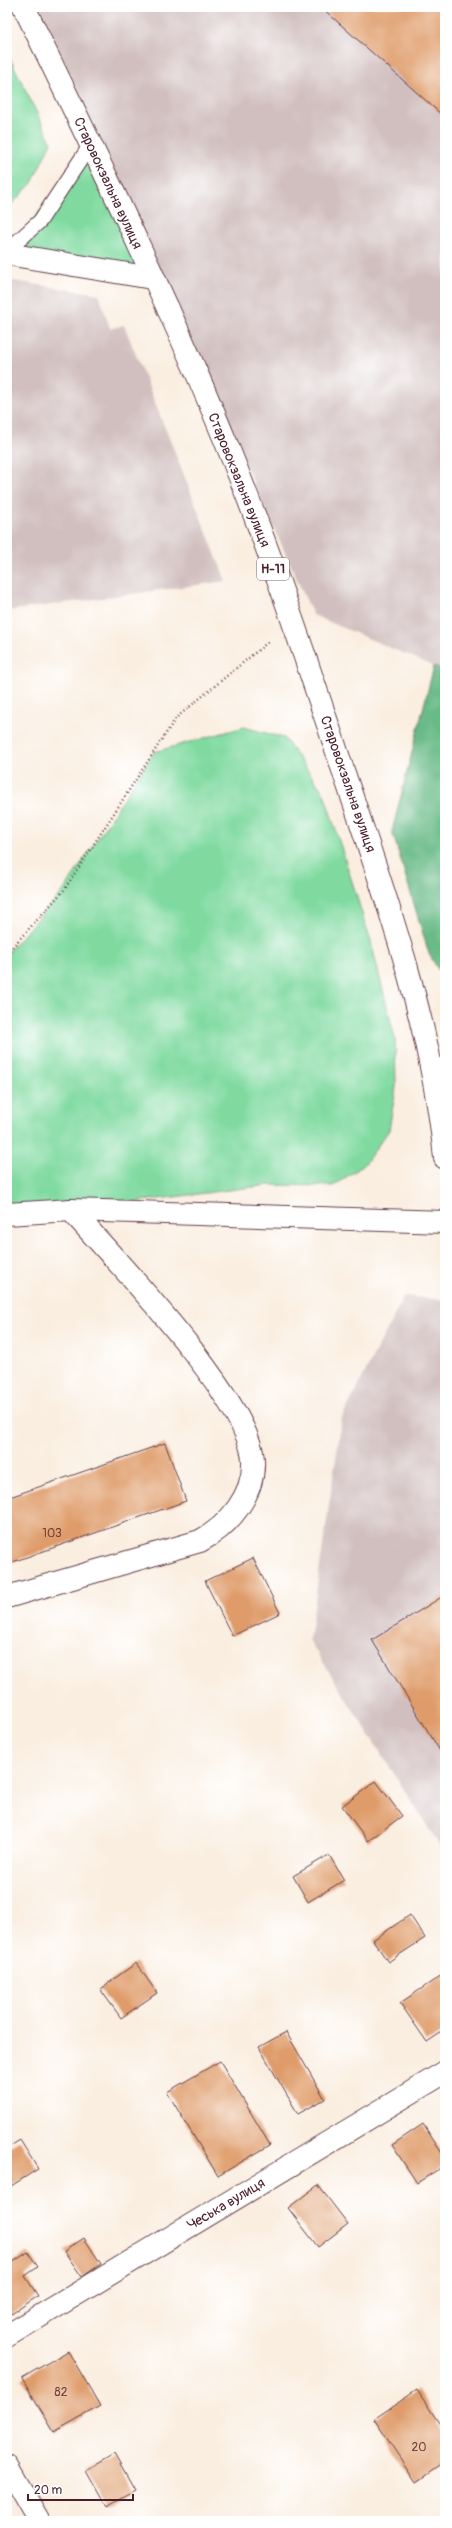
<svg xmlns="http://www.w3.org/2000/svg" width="452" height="2528" viewBox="0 0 452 2528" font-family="Pangolin,sans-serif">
<rect width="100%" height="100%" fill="#fff"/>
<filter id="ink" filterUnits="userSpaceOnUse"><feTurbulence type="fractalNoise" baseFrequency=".025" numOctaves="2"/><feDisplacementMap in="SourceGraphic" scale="8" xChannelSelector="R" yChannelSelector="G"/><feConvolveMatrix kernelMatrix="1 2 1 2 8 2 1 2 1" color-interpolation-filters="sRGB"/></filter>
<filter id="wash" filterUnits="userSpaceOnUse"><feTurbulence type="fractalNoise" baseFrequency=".012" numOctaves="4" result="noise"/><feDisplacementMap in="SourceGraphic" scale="16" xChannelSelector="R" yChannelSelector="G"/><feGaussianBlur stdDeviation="0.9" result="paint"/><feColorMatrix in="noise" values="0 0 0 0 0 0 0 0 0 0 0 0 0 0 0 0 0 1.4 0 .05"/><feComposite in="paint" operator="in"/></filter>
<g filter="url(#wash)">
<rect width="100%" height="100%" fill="#faeee0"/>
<!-- industrial -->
<g fill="#d1bfbf">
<polygon points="40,7 445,7 445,671 313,615"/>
<polygon points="7,280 99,294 110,329 124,325 226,581 7,611"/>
<polygon points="404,1296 445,1300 445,1854 309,1640 342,1418"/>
</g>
<!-- green -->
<g fill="#80daa0" stroke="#657c66">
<polygon points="7,52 51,142 32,183 7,209"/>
<polygon points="91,144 152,278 7,254"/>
<polygon points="244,727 284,738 324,793 371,942 395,1039 396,1087 389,1130 364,1165 333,1186 269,1185 71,1210 7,1214 7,953 64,890 154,752"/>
</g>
<!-- forest -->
<polygon fill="#68ba86" stroke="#596c58" points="434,666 445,671 445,981 429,954 392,831"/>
<g id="blocks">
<!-- building -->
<g fill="#df9c6b">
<polygon points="321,7 441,7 445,10 445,112 442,115"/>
<polygon points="165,1443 186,1501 7,1564 7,1498"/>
<polygon points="253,1558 280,1613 232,1636 205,1581"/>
<polygon points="445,1595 445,1759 372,1640"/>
<polygon points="376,1781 402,1816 368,1841 342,1806"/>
<polygon points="329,1855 344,1880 308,1902 293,1876"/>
<polygon points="410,1915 425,1938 388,1962 373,1940"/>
<polygon points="136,1963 157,1993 121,2018 100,1989"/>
<polygon points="445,1973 445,2030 427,2042 400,2003"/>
<polygon points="286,2032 325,2099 298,2114 259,2047"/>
<polygon points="220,2061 270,2145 218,2176 167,2092"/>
<polygon points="423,2124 445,2158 445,2165 417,2183 392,2145"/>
<polygon points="20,2140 38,2169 11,2186 7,2180 7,2148"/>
<polygon points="318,2185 348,2224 318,2247 288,2208"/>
<polygon points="84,2238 101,2264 82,2277 64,2251"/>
<polygon points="28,2252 38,2267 25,2276 38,2296 7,2317 7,2266"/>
<polygon points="68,2351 100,2406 54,2432 22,2378"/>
<polygon points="417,2390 445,2432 445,2462 416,2482 374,2419"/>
<polygon points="114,2454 135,2491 107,2507 86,2470"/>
</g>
</g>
</g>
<g filter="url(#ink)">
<use href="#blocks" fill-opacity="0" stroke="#643e46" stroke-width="1"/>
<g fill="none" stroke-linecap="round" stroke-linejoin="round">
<defs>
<polyline id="lane" points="7,251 40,221 91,144"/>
<g id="street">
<polyline points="7,254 152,278"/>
<polyline points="7,1214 71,1210 445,1222"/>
<path d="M7,1597L200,1541C229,1526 255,1494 253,1460C249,1399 114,1259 71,1210"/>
<polyline points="7,2336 445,2072"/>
<polyline points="7,2466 39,2521"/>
</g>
<path id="primary" d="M24,7C94,151 166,296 227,445C271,553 308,665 345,776C387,900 432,1027 445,1158"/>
</defs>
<!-- lane casing -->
<use href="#lane" stroke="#643e46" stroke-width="16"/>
<!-- street casing -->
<use href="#street" stroke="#643e46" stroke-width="24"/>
<!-- primary casing -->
<use href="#primary" stroke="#643e46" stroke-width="24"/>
<!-- path -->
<polyline stroke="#643e46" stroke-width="2.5" stroke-dasharray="1 3" stroke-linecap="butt" points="7,953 64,890 176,718 268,642"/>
<!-- lane -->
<use href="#lane" stroke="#fff" stroke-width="14"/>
<!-- street -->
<use href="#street" stroke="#fff" stroke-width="22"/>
<!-- primary -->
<use href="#primary" stroke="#fff" stroke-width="22"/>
</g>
</g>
<g text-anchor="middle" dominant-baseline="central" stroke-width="3.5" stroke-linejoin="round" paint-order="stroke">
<!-- number labels -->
<g font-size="12" fill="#6f3e3b">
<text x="52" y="1533">103</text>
<text x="61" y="2392">82</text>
<text x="419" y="2447">20</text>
</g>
<!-- shield labels -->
<rect fill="#fff" stroke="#80626b" stroke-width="1" x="257" y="558" width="32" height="22" rx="3"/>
<g font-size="13" font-weight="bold" fill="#4a1f2b">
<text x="273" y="569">Н-11</text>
</g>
<!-- street labels -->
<g font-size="14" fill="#4a1f2b" stroke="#fff">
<text transform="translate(108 183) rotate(65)">Старовокзальна вулиця</text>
<text transform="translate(239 480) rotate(68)">Старовокзальна вулиця</text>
<text transform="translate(348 784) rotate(71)">Старовокзальна вулиця</text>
<text transform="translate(226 2204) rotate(-31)">Чеська вулиця</text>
</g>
</g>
<!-- margin -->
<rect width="452" height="2528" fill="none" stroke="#fff" stroke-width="24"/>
<!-- scale -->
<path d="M28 2494v6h105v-6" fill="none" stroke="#4a1f2b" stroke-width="2"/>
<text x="34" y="2494" font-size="12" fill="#4a1f2b" stroke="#ffffff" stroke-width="3" paint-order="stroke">20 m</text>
</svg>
